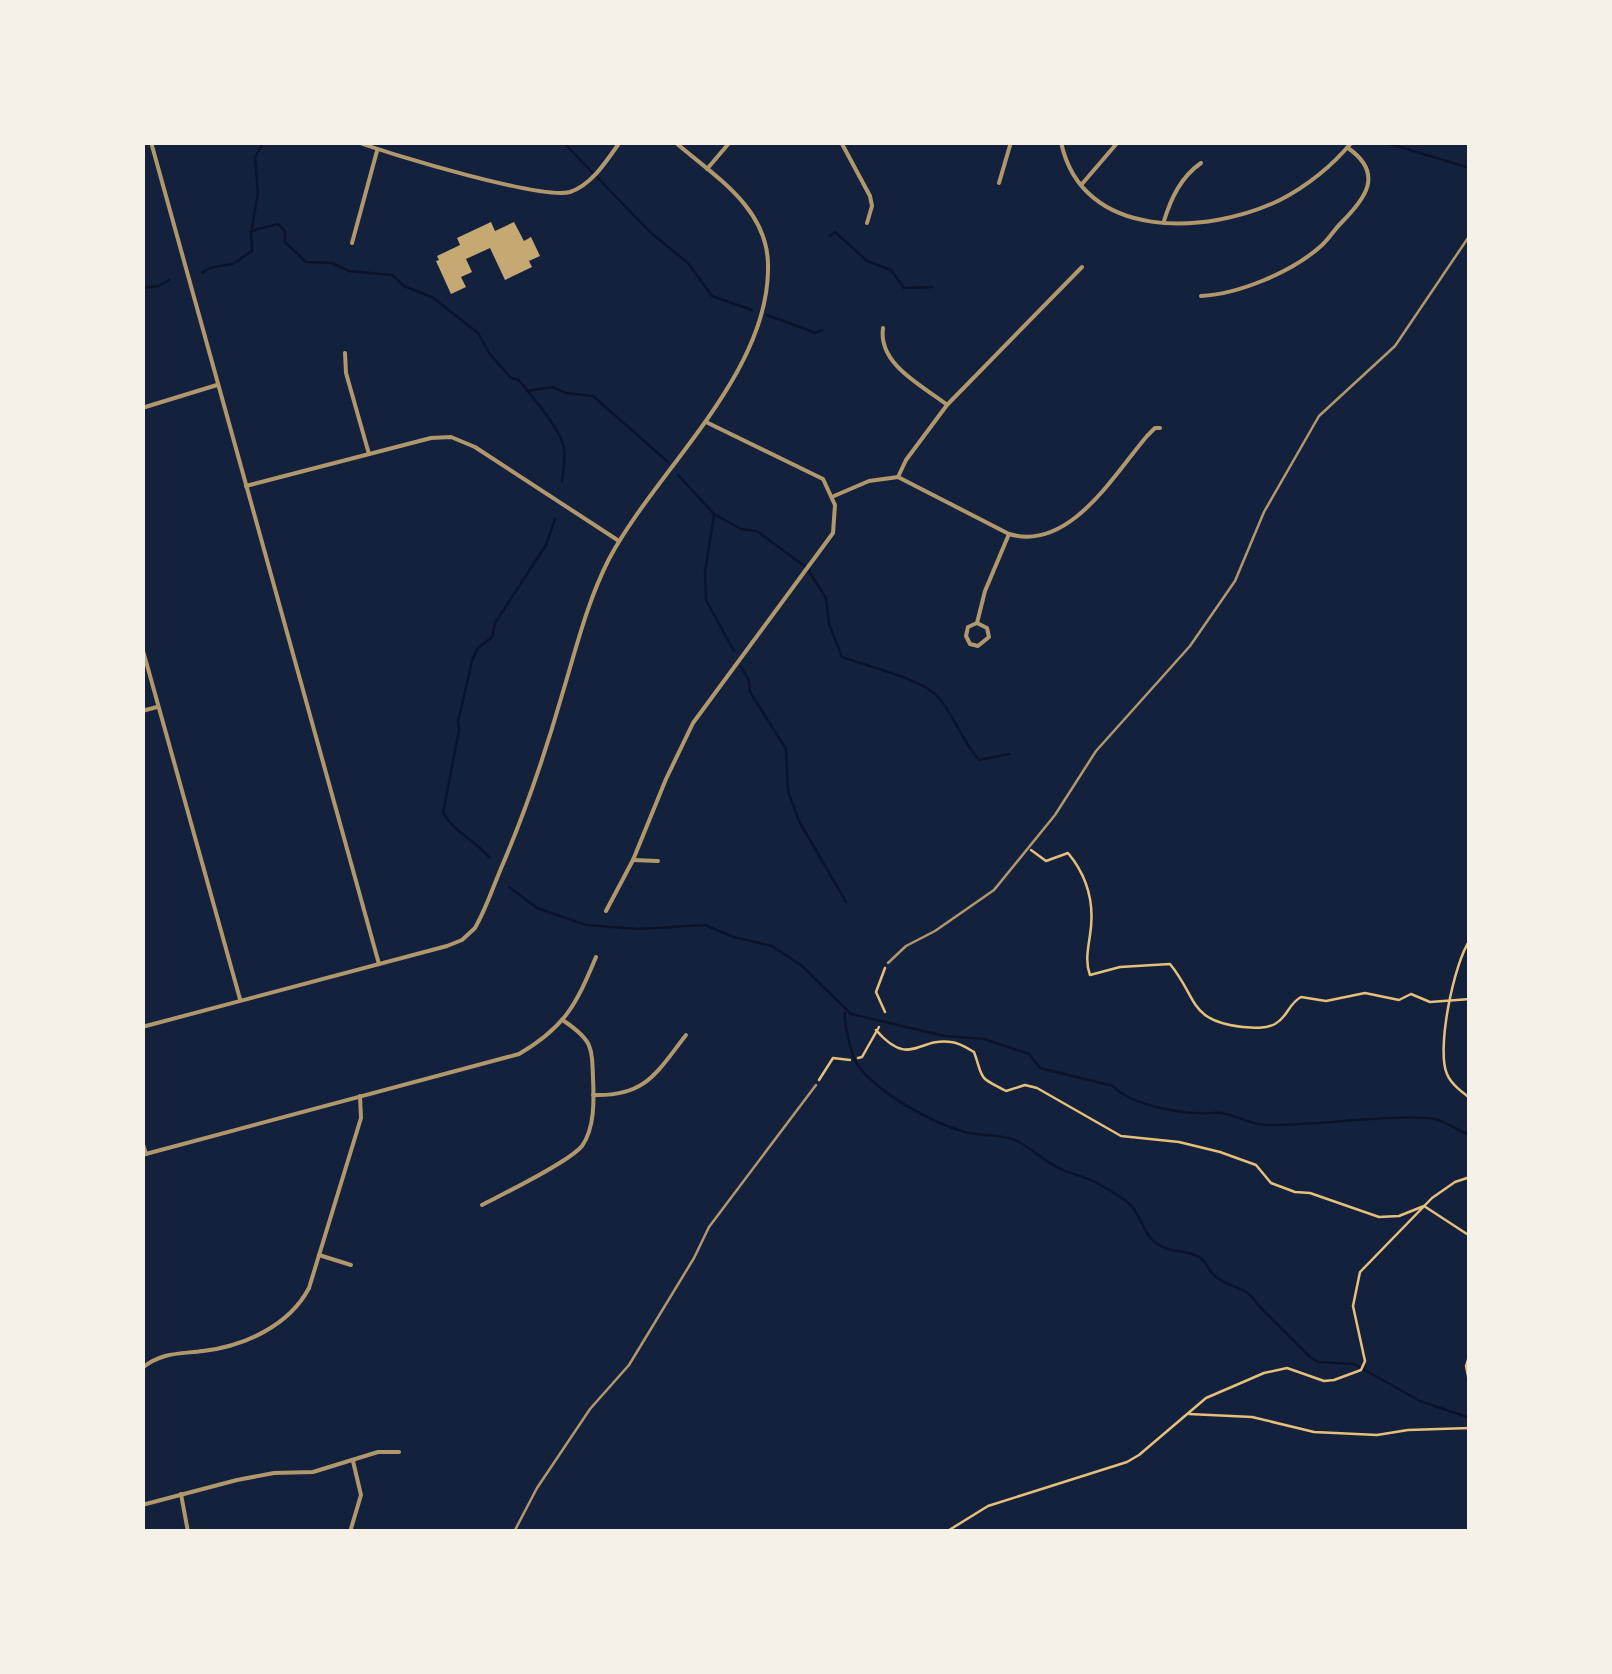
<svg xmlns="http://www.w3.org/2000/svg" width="1612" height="1674" viewBox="0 0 1612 1674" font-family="Quicksand,sans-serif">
<rect width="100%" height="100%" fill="#14213d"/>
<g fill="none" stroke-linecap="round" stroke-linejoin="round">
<!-- stream -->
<g stroke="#0b132b" stroke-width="2.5">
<polyline points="563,142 650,232 688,263 712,296 752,310"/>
<polyline points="1383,142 1470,168"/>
<polyline points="252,228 258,193 255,157 264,142"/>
<polyline points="830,236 835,232 867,261 891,270 904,288 932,287"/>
<path d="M202,273C211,265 221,267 232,264C240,261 244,255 252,251L251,231L278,224L285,231V242L306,262L332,263L349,271L392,275L404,286L432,297L478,333L489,353L511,378L519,380C531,396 561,429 564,448C566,460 563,469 562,481"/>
<polyline points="142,288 159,286 169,280"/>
<polyline points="767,315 816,333 822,330"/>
<polyline points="527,391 552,387 566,393 593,396 668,462"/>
<path d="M678,475L714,514L741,529L757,531L807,568L826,598L829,624L842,657C867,666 923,679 939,698C955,717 962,741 979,760L1009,754"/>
<polyline points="714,515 705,572 706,600 734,651"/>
<polyline points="741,666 749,681 750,692 786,749 788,791 799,821 846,902"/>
<path d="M489,857C474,839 456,834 443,813L459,730L458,722L472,661L477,649L492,637L495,623L546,545L555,519"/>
<path d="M509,887L537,908L586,925L639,929L705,925L733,937L772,946L802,966L851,1014L945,1036L984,1039L1029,1054L1040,1068L1113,1086C1131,1106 1187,1115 1212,1113C1230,1111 1247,1124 1265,1125C1319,1126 1374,1115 1427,1118C1442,1118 1456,1130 1470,1135"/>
<path d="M845,1013C844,1022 851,1056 857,1064C876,1092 932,1123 965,1132C982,1137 1000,1133 1017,1141C1033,1149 1046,1163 1061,1169C1073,1175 1085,1176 1097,1183C1107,1189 1127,1199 1134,1209C1143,1222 1145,1237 1159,1245C1172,1253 1183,1250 1195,1255C1207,1259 1207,1270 1215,1276C1231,1290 1244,1283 1258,1305L1310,1357L1318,1362L1354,1364L1420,1401L1470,1418"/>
</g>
</g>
<!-- building -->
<polygon fill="#c6a872" points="491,222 495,231 514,222 524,241 531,237 540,256 529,261 532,267 505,280 490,248 466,259 472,272 461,277 466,287 451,294 436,261 439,260 437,256 460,245 457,238"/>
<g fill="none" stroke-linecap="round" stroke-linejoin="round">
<!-- path -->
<g stroke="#e5c07b" stroke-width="2.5">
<path d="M1031,850L1046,861L1068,853C1088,877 1095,904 1090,935C1088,949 1085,962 1090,975L1120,967L1170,964C1198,998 1188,1021 1243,1027C1254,1028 1265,1029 1275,1024C1288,1017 1288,1004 1301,997L1326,1001L1365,993L1399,1000L1411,994L1430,1002L1470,999"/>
<path d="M1470,940C1454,962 1436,1050 1447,1074C1451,1084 1462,1092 1470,1098"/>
<polyline points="885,968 876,992 885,1012"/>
<path d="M876,1030C910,1069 918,1037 951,1042C960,1043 967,1048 974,1052C984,1079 976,1076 1006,1091L1025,1085L1037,1088L1121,1136L1179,1142L1220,1152L1256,1165L1271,1183L1295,1192L1310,1193L1379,1217L1399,1216L1424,1206L1470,1236"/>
<polyline points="858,1058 862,1057 879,1027"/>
<polyline points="819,1080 833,1058 850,1060"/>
<polyline points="1470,1354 1466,1366 1470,1386"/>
<polyline points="1189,1414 1252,1417 1314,1432 1377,1435 1408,1430 1470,1428"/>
<polyline points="946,1532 988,1506 1127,1462 1139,1455 1206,1398 1264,1373 1287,1368 1324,1381 1334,1380 1361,1370 1365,1361 1353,1306 1360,1272 1432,1198 1455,1182 1470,1177"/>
</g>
<!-- service -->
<g stroke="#b1986c" stroke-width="2.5">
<polyline points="888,963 906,946 935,931 994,890 1055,815 1096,751 1190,646 1235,581 1264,512 1319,416 1395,346 1470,235"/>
<polyline points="514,1532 537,1488 590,1409 629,1365 694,1258 709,1227 816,1085"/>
</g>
<!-- minor -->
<g stroke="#b1986c" stroke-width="4">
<polyline points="151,142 379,964"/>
<path d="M358,142C391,155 543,200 570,192C592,185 607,160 620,142"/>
<polyline points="841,142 870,196 872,206 867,223"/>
<path d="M1061,142C1082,242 1208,235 1280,200C1307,186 1332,166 1352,142"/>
<polyline points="707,169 730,142"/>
<polyline points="999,183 1011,142"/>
<polyline points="1082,184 1118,142"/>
<path d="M1164,221C1171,198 1181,177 1201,163"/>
<polyline points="352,243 377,151"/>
<path d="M1201,296C1239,294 1292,272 1321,246C1329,239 1334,230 1341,223C1365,199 1385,174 1348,148"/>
<path d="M883,328C878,364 921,385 946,404"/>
<polyline points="345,353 346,373 369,454"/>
<polyline points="142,408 217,385"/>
<polyline points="898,477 906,460 947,405 1082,267"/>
<polyline points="246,486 431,438 451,437 475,447 619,541"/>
<path d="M834,496L869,481L898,477L1009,534C1069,552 1113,476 1147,436L1155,428H1160"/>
<polyline points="977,623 968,627 966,636 970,644 978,646 989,637 987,628 977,623 985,591 1009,534"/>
<polyline points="142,647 240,999"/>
<polyline points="142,711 157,707"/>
<polyline points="633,860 658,861"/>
<polyline points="606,911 633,860 666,779 693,723 833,533 835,505 823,479 706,422"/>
<path d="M142,1027L447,946L462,940L475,928C486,909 493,887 502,866C526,810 545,754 562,695C576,649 587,602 609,559C656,470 771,373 768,264C767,207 714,176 675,142"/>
<path d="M593,1095C646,1097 657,1072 686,1035"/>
<polyline points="142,1141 146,1154"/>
<path d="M142,1155L519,1054C565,1027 576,1005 596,957"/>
<path d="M482,1205C503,1194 569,1162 582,1146C595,1128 594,1099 593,1078C592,1046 592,1040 564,1021"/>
<polyline points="319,1255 351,1265"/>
<path d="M142,1368C162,1352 179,1354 203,1351C244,1346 289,1326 309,1288L361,1118L360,1096"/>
<polyline points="181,1494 188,1532"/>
<polyline points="142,1505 237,1480 274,1473 313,1472 378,1452 399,1452"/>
<polyline points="350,1532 361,1495 353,1461"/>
</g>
</g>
<!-- border -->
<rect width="1612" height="1674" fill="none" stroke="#f6f1e7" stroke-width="290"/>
</svg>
